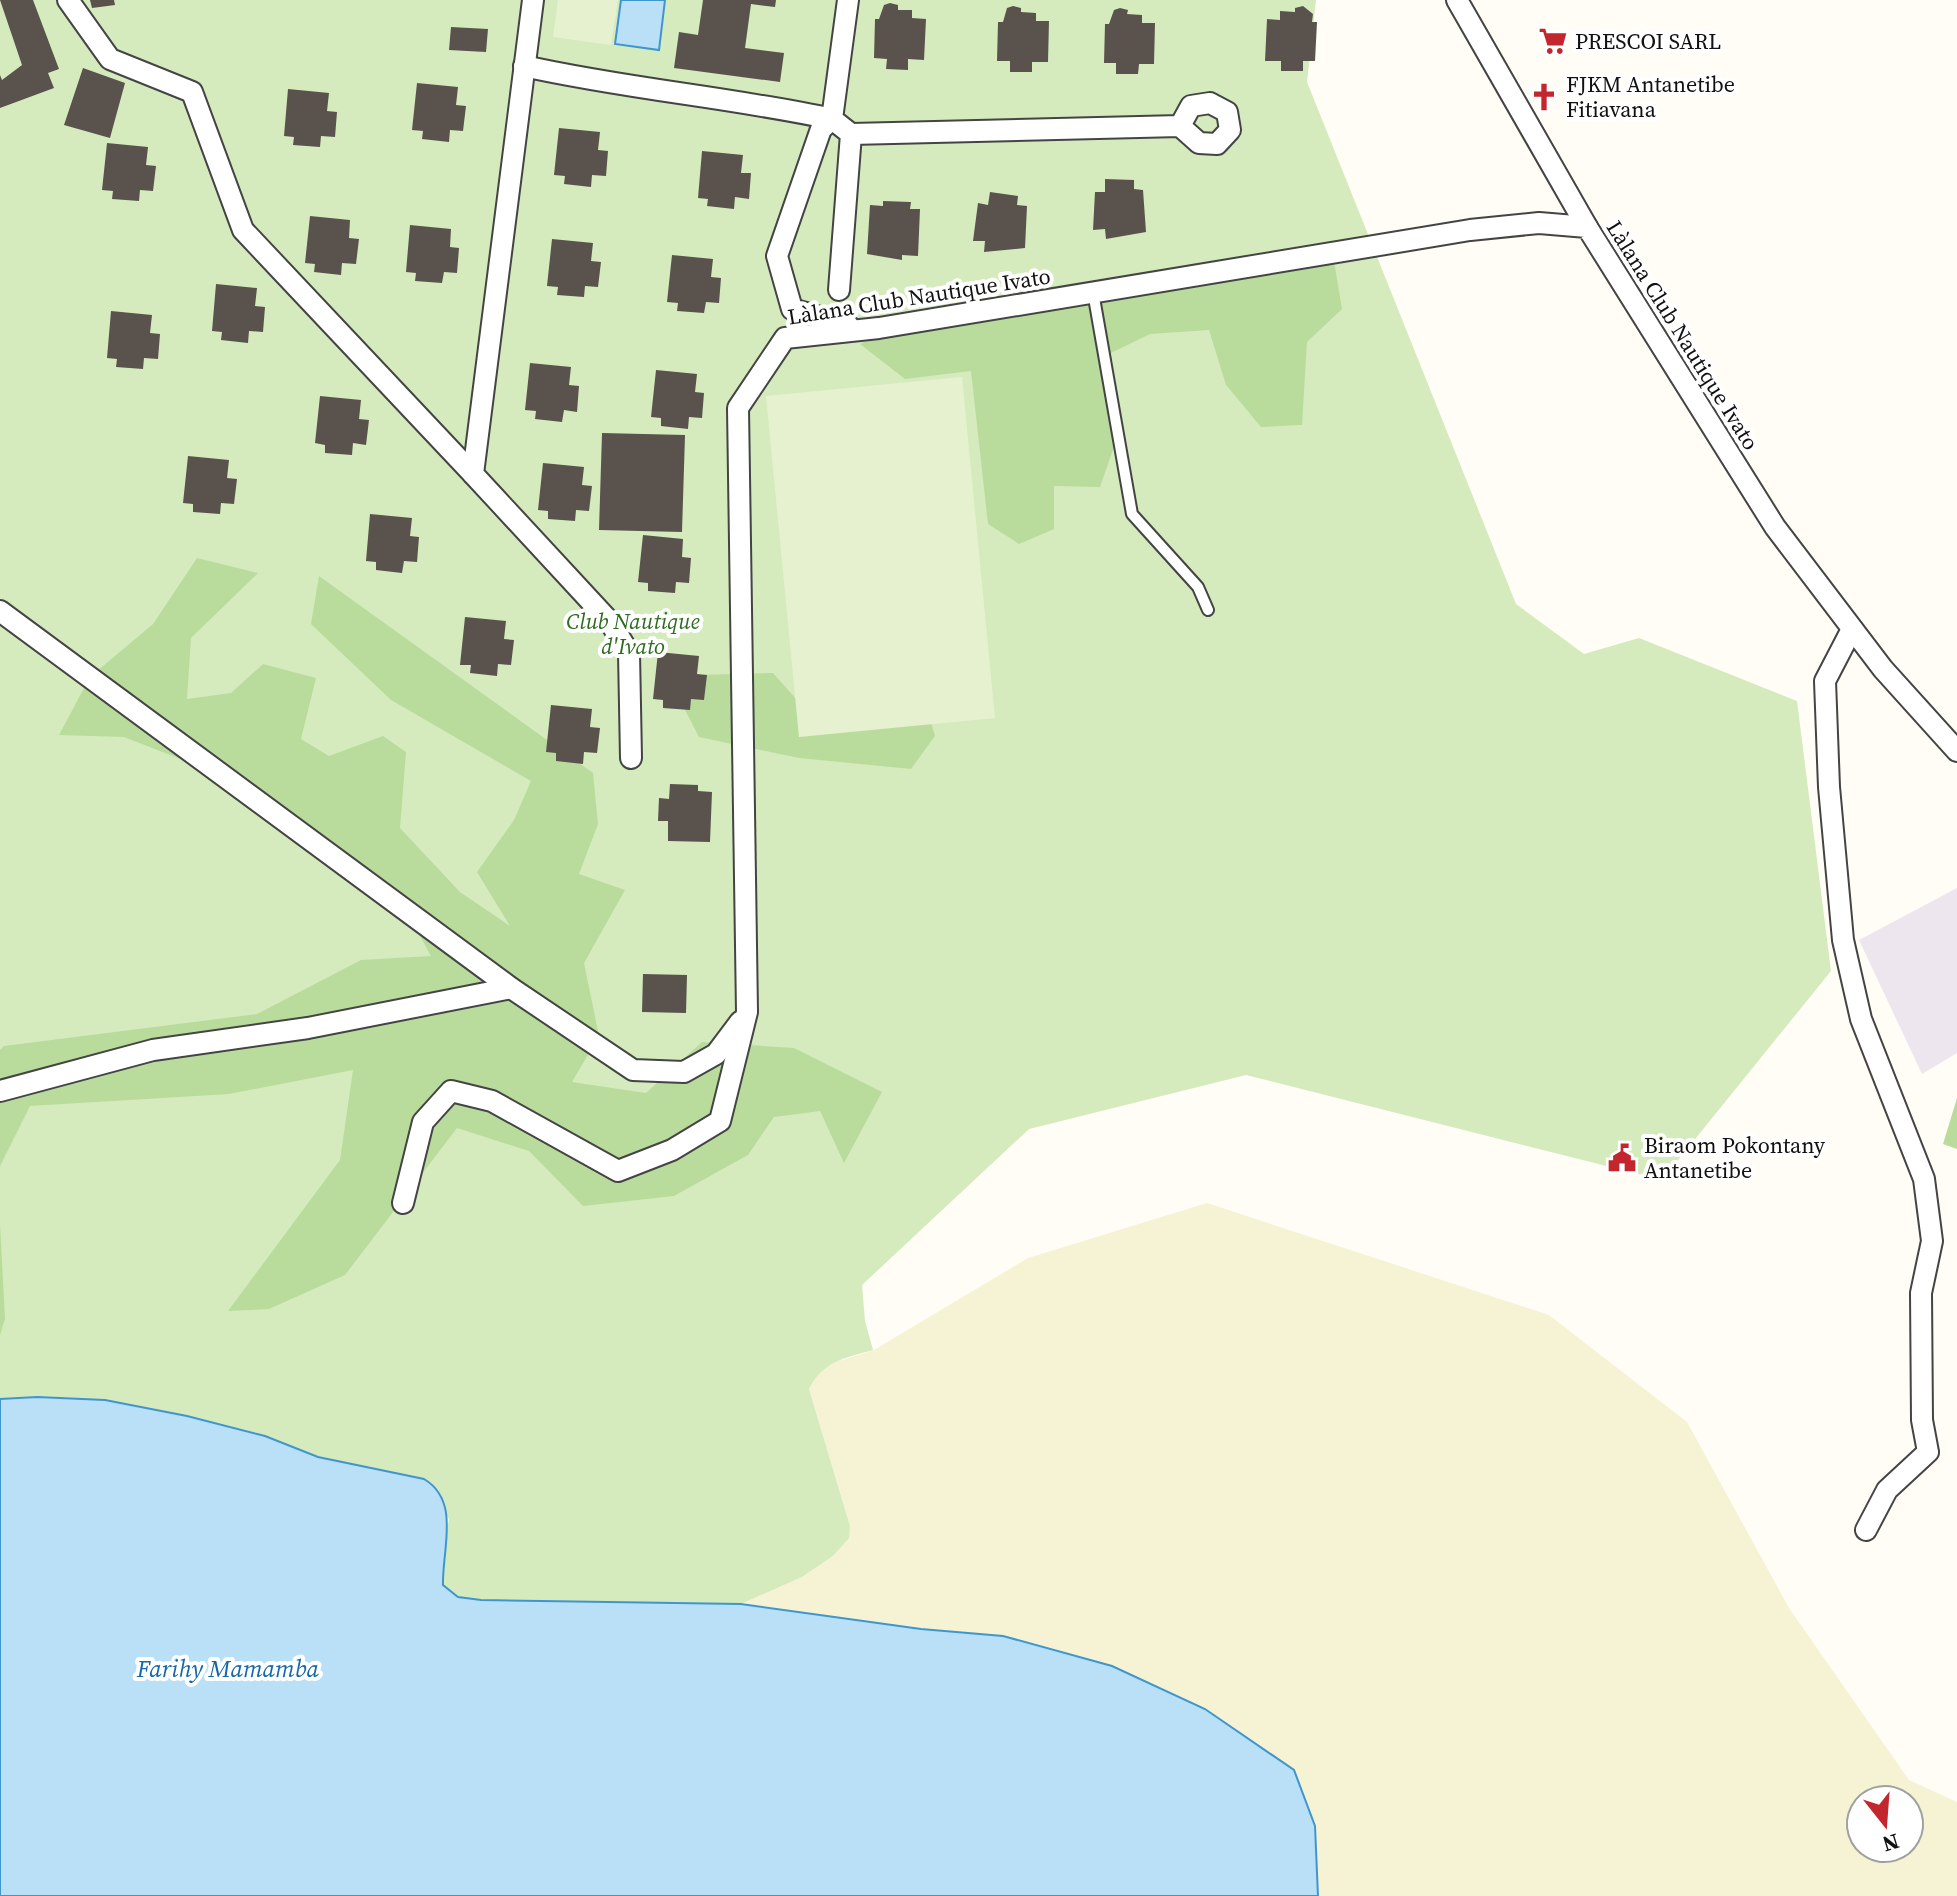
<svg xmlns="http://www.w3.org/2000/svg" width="1957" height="1896" viewBox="0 0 1957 1896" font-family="'Source Serif 4',serif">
<rect width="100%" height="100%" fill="#fffdf5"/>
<!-- industrial -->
<polygon fill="#eee6ef" points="1957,888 1957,1053 1922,1074 1859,940"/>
<!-- farmland -->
<path fill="#f6f3d4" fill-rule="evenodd" d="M1207,1203L1549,1315L1687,1422L1789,1608L1909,1780L1957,1802V1896H1318L1315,1826L1003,1636L921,1629L741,1604L802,1577L833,1556L850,1526L809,1389L817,1372L826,1365L874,1350L1028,1258ZM1861,1800H1909V1848H1861Z"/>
<!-- green -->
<path fill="#d5ebbd" d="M0,0H1316L1307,82L1516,604L1584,654L1639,638L1797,701L1831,971L1662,1180L1246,1075L1029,1129L862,1285L865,1321L873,1350C845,1358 823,1361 809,1389L850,1526L849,1538L833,1556L802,1577L741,1604L481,1600L458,1597L443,1585L442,1557L449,1519L424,1479L318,1457L265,1436L105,1400L0,1399Z"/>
<!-- forest -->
<g fill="#b9dc9c">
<polygon points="1333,255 1342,309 1307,342 1302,425 1261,427 1226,385 1209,330 1150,334 1111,353 1116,441 1100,487 1054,486 1054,529 1019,544 988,524 971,371 905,379 860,344 906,322"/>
<polygon points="197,558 258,573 191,638 187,699 231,693 263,664 316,678 301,739 329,756 383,736 406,752 400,828 460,892 510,926 477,872 514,820 531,781 391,700 311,624 319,576 593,773 598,824 579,874 625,890 584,963 599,1036 572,1082 646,1093 702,1042 794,1048 882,1092 844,1163 820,1111 774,1117 748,1155 674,1196 583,1206 529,1151 457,1128 345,1275 269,1309 228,1311 340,1160 353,1070 229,1094 30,1106 0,1166 0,1050 4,1046 257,1014 361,960 431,956 414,925 268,816 183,760 124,737 59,735 90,677 153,624"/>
<polygon points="773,673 797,700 928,712 935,736 911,769 799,758 699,737 672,685 695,675"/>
<polygon points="1957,1098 1957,1149 1943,1144"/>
<polygon points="0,1224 5,1319 0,1335"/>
</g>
<!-- pitch -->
<g fill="#e6f2cf">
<polygon points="558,0 618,0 611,45 553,37"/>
<polygon points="962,377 995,718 799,737 766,396"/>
</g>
<!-- water -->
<g fill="#b9e0f7" stroke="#3f96cf" stroke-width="2">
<polygon points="621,0 665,0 659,50 615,44"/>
<path d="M37,1397L105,1400L187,1416L265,1436L318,1457L424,1479C461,1501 442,1549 443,1585L458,1597L481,1600L741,1604L921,1629L1003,1636L1112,1666L1205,1709L1294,1770L1315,1826L1318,1896H0V1399Z"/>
</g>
<!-- building -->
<g fill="#5a524d">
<polygon points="0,0 33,0 59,69 48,73 54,88 0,108 0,75 2,80 22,65"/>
<polygon points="90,0 114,0 115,5 92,8"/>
<polygon points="703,0 776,0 775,7 751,4 745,48 784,53 780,82 674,68 679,32 698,35"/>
<polygon points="890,3 898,5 898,10 912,10 912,18 926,19 924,60 908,59 908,70 886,69 887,59 874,58 875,19 879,19 884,5"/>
<polygon points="1013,6 1021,8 1021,12 1036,13 1036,21 1049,21 1048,62 1032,62 1032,72 1010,72 1010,61 997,61 998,22 1003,22 1007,8"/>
<polygon points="1303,6 1313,14 1312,22 1317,22 1315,61 1303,61 1303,71 1281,71 1281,61 1265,61 1267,19 1280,20 1280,11 1295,12 1295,8"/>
<polygon points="1120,8 1128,10 1127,14 1142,15 1142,23 1155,23 1154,64 1139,64 1138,74 1116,74 1116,63 1104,63 1105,24 1109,24 1114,10"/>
<polygon points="451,27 488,29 486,52 449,50"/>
<polygon points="83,68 125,83 110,138 64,125"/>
<polygon points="417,83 458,87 456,105 466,106 463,131 450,130 449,142 422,139 423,131 412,130"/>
<polygon points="288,89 329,93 327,111 337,112 335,137 321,136 320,147 293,145 294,137 284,136"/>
<polygon points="559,128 600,132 598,150 608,151 606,176 592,175 591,187 564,184 565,176 554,175"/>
<polygon points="107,143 148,147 146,165 156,166 153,191 140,190 139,201 112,199 113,191 102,190"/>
<polygon points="702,151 743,155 741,173 751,173 749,199 735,197 734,209 707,206 708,199 698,198"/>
<polygon points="1105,179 1134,180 1134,189 1143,190 1146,232 1106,239 1105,229 1093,230 1095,192 1105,192"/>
<polygon points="990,192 1018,196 1017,205 1027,206 1025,248 984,252 985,241 973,241 978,203 988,205"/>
<polygon points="883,201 911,202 910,209 920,209 918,256 902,255 902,260 867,254 870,205 883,206"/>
<polygon points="310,216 350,220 349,238 359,239 356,264 342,263 341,275 314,272 315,264 305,263"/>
<polygon points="410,225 451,229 450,247 459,248 457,273 444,272 442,283 415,281 416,273 406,272"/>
<polygon points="552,239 593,243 591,261 601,262 598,287 585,286 584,297 557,295 558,287 547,286"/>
<polygon points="672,255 713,259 711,277 721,278 719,303 706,302 704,313 677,311 678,303 667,302"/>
<polygon points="216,284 257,288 255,306 265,307 263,332 249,331 248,343 221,340 222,332 212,331"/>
<polygon points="111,311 152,315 150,333 160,334 158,359 144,358 143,369 116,367 117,359 107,358"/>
<polygon points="530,363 571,367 569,385 579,386 577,412 564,410 562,422 535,419 536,411 525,410"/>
<polygon points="656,370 697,374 695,392 704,393 702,418 689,417 688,429 661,426 661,418 651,417"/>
<polygon points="320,396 361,400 359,419 369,420 366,445 353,443 352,455 325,453 325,445 315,443"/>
<polygon points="602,433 685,435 682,532 599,530"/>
<polygon points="188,456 229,460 227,478 237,479 234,504 221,503 220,514 193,512 193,504 183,503"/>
<polygon points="543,463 584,467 582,485 592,486 589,511 576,510 575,521 548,519 548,511 538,510"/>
<polygon points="370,514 412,518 410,536 419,537 417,562 404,561 402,573 376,570 376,562 366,561"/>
<polygon points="643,535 683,539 682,557 691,558 689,583 676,582 675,593 648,591 648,583 638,582"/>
<polygon points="465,617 506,621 504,639 514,640 511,665 498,664 497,676 470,673 471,665 460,665"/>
<polygon points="658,652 699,656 697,674 707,675 704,700 691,699 690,710 663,708 663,700 653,699"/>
<polygon points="551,705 592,709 590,727 600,728 597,753 584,752 583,764 556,761 556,753 546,752"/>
<polygon points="670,784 698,785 698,791 712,792 710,842 668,841 668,821 658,821 659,798 669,799"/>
<polygon points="643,974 687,975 686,1013 642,1012"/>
</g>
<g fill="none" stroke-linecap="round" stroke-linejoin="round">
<defs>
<polyline id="lane" points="1093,292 1132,514 1198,587 1208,610"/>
<g id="street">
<polyline points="68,0 110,59 192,92 243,230 473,474"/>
<polyline points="533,0 473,474 610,622 629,653 631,758"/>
<polyline points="1457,0 1587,227"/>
<path d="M524,66C626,89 730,97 832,119L821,129L777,256L792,309L848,325"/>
<polyline points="851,134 1180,126 1199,143 1217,144 1230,130 1227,112 1210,103 1191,106 1180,126"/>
<polyline points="839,290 851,134 832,119 848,0"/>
<polyline points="0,611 511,988 633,1070 684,1072 716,1054 740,1022"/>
<polyline points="1852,629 1825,681 1829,787 1843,940 1861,1019 1924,1179 1932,1241 1921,1293 1922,1420 1928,1452 1887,1490 1866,1530"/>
<polyline points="0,1091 153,1050 308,1028 511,988"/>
<polyline points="403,1203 423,1122 451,1091 492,1101 618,1171 672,1150 720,1121 747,1012 738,408 785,338 879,328 1470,230 1539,223 1587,227 1775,527 1883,669 1957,751"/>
</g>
</defs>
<!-- lane casing -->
<use href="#lane" stroke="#444" stroke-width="14"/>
<!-- street casing -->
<use href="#street" stroke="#444" stroke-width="24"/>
<!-- lane -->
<use href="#lane" stroke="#fff" stroke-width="10"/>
<!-- street -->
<use href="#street" stroke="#fff" stroke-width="20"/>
</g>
<!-- icons -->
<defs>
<symbol id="supermarket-bare" viewBox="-9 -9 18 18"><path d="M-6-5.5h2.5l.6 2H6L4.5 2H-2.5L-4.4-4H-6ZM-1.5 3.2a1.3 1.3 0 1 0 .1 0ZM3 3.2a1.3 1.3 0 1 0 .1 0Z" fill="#c4262e" stroke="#fff" stroke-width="2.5" paint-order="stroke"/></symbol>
<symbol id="church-bare" viewBox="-9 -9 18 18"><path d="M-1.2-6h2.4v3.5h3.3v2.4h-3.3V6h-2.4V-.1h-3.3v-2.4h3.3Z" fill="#c4262e" stroke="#fff" stroke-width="2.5" paint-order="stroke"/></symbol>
<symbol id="civic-bare" viewBox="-9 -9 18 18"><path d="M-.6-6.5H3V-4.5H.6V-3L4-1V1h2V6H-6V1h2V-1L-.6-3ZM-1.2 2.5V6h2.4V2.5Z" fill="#c4262e" stroke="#fff" stroke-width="2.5" paint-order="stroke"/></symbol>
</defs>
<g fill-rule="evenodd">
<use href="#supermarket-bare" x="1533" y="21" width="40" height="40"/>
<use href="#church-bare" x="1524" y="77" width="40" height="40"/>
<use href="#civic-bare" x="1602" y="1138" width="40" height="40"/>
</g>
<g text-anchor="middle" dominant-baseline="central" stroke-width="8" stroke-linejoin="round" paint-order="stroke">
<!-- poi labels -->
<g font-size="22" fill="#111" stroke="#fff" text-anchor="start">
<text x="1575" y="41">PRESCOI SARL</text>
<text x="1566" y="84">FJKM Antanetibe<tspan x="1566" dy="25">Fitiavana</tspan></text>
<text x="1644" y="1145">Biraom Pokontany<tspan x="1644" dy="25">Antanetibe</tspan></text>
</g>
<!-- street labels -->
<g font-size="22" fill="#111" stroke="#fff">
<text transform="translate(919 296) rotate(-9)">Làlana Club Nautique Ivato</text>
<text transform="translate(1683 335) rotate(58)">Làlana Club Nautique Ivato</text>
</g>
<!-- park labels -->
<g font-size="22" font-style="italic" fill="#2f6b1f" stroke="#fff">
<text x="633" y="621">Club Nautique<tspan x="633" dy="25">d'Ivato</tspan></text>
</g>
<!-- water labels -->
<g font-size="24" font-style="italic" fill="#1768a6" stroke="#fff">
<text x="228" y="1668">Farihy Mamamba</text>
</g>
</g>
<!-- north arrow -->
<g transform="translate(1885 1824) rotate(163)"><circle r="38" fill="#ffffff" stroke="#a0a0a0" stroke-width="2"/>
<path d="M0-6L14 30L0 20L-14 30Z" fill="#c4262e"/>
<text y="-12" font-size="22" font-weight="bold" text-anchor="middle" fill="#111111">N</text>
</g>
</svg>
